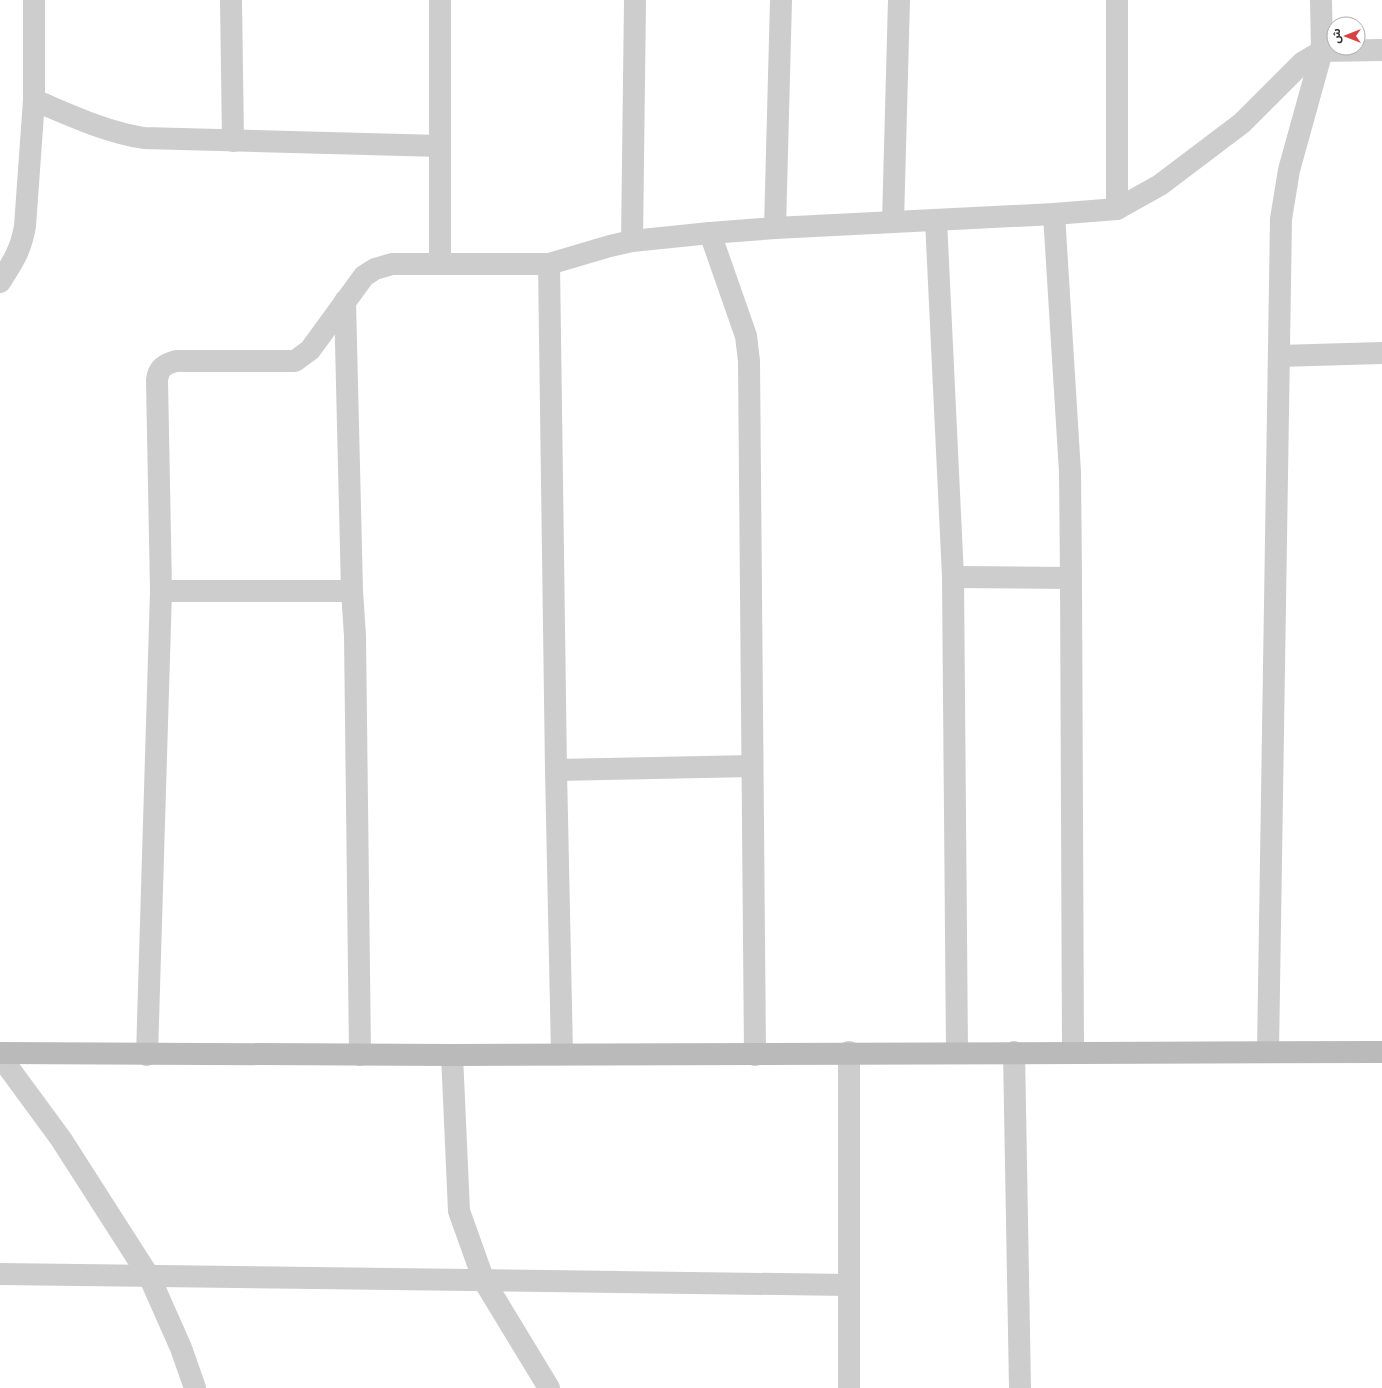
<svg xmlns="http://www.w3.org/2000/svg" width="1382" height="1388" viewBox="0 0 1382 1388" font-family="'Sofia Sans Condensed','Noto Sans Arabic',sans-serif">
<rect width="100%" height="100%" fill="#fff"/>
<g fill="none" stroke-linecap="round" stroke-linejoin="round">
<!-- street -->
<g stroke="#cdcdcd" stroke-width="22">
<polyline points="231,0 233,141"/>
<polyline points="440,0 440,264"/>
<polyline points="1117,0 1117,209"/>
<path d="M34,100C70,115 105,132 144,138L440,146"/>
<polyline points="1054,214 1070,472 1071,578"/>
<polyline points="936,220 953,577 957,1052"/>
<polyline points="893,222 899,0"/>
<polyline points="775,228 781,0"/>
<polyline points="710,233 746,336 749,361 755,1055"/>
<polyline points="632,241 635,0"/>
<polyline points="549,264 556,770 562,1054"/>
<path d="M0,282C13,262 21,250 25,226L34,100V0"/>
<polyline points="345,301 352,591 355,636 360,1055"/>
<polyline points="1279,356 1382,353"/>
<polyline points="953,577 1071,578 1073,1052"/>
<polyline points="161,591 352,591"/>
<polyline points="556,770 752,766"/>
<polyline points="849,1052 849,1388"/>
<polyline points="1014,1052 1020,1388"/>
<polyline points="1268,1052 1281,219 1289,170 1322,51 1321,0"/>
<path d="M147,1055L161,591L157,380C158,368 165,364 176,361H295L310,350L364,276L375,269L392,264H549L610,246L632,241L710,233L775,228L1054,214L1117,209L1160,185L1242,123L1302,63L1322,51L1382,50"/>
<polyline points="452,1055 459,1211 484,1281 549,1388"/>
<polyline points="0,1056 61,1139 150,1278 181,1348 195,1388"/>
<polyline points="0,1274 849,1285"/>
</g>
<!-- secondary -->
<polyline stroke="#bababa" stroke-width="22" points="0,1053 452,1055 1382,1052"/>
</g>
<!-- north arrow -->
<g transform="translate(1346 36) rotate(270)"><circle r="19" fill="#ffffff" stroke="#acacac"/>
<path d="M0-3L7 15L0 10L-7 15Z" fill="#d64344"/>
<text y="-6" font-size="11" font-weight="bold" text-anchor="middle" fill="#303030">ش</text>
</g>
</svg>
